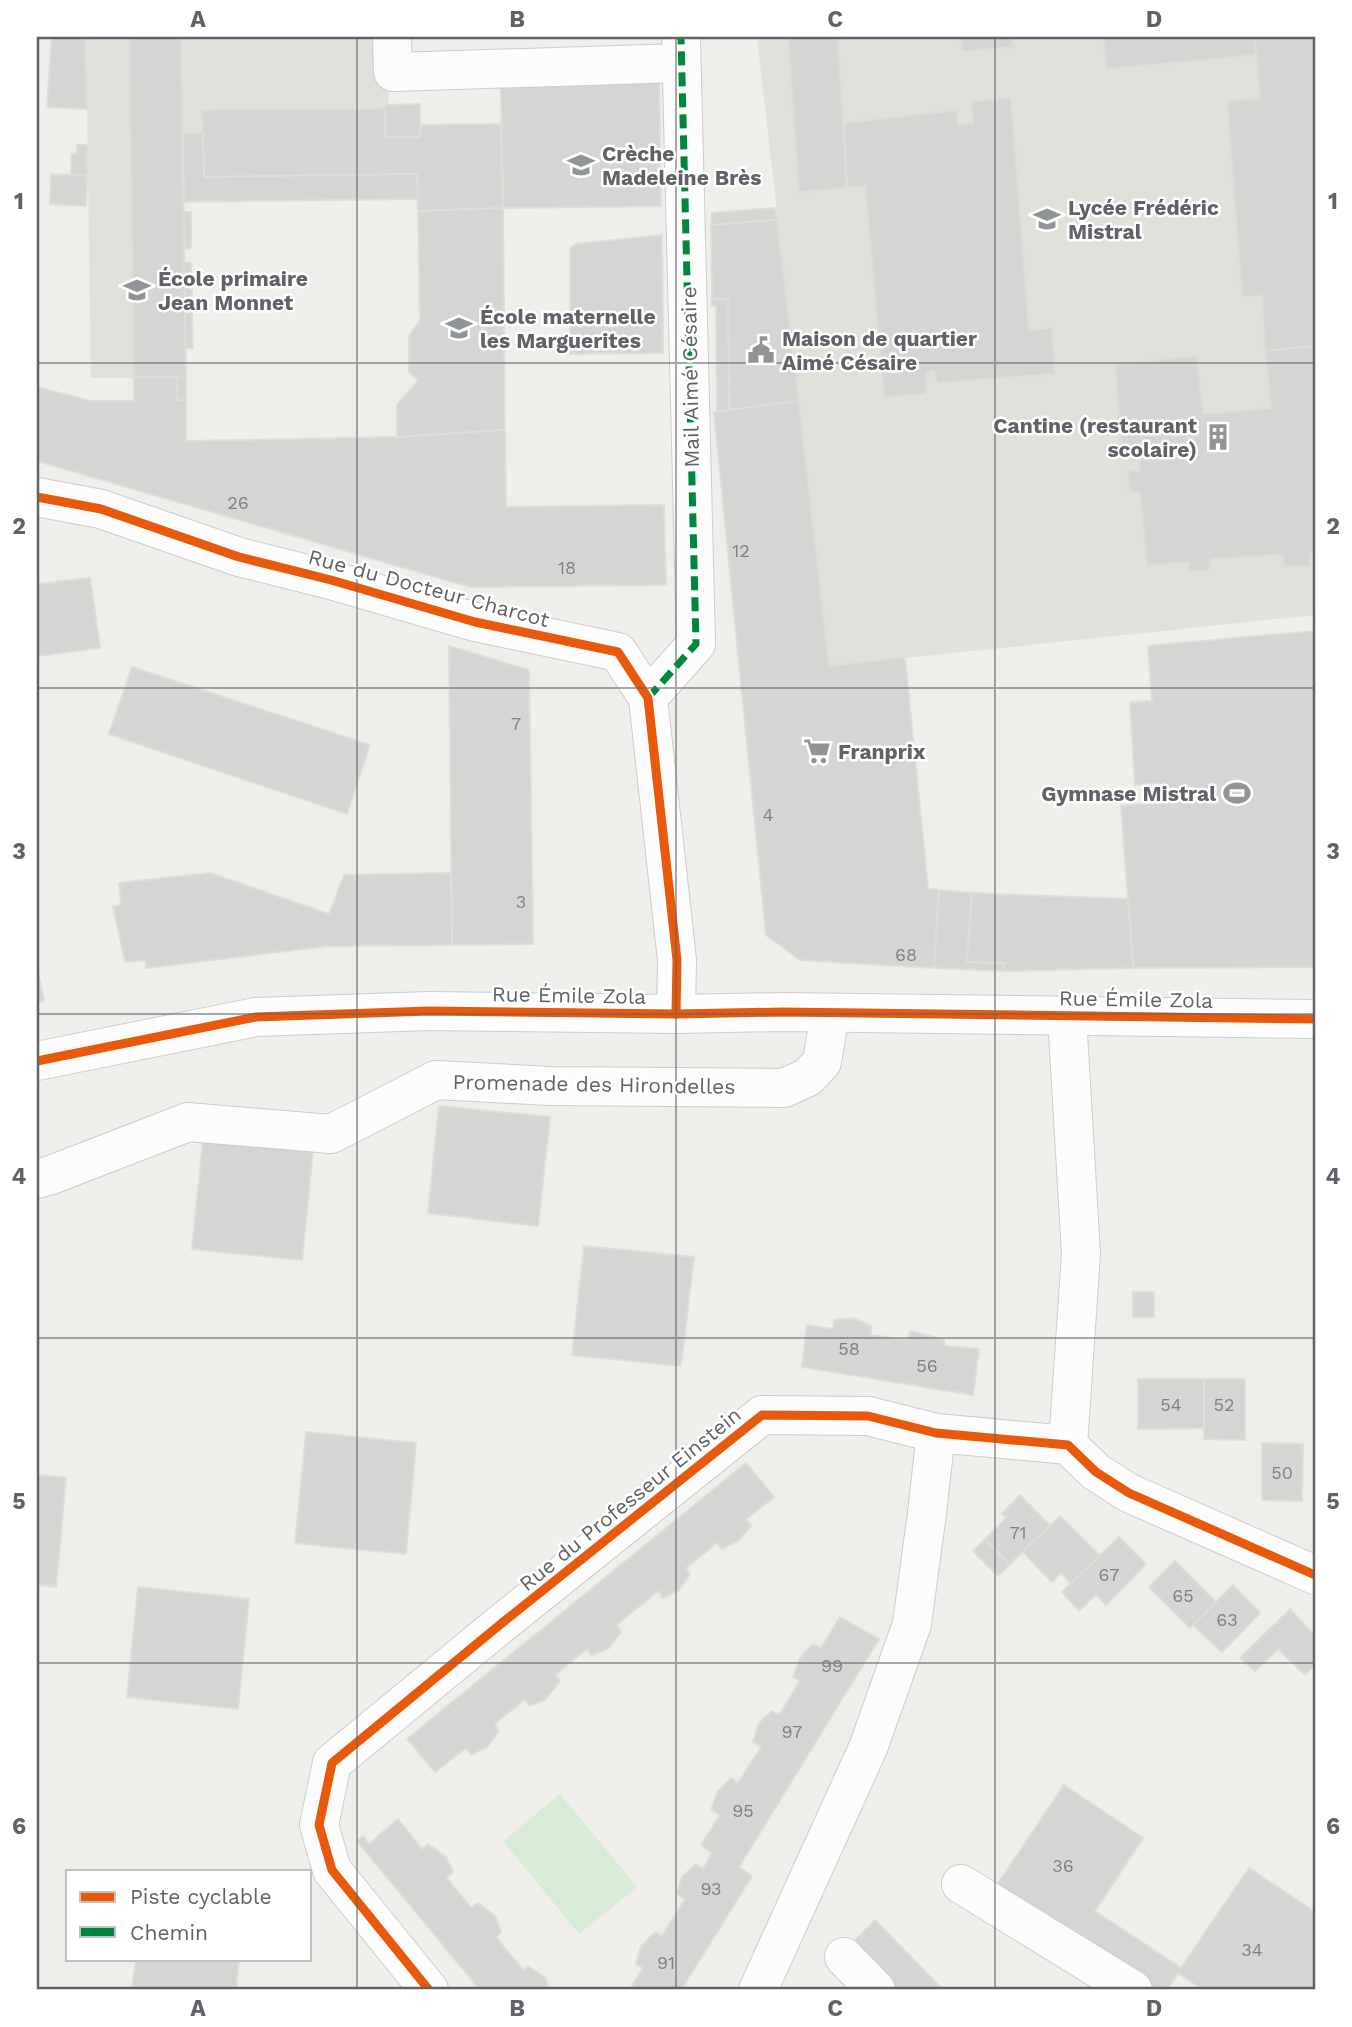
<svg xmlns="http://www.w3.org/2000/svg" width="1352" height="2027" viewBox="0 0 1352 2027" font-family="'Work Sans',sans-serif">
<rect width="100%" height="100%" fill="#efeeea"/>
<!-- education -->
<g fill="#e2e0da">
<polygon points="86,37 388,37 389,199 184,202 186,378 91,378"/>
<polygon points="757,37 1315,37 1315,615 829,666"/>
</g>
<!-- green -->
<polygon fill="#d8ebd6" points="560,1794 637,1887 579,1934 503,1841"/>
<!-- building -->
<g fill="#d6d5d3" stroke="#deddd9" stroke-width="2">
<polygon points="52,37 85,37 87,109 47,107"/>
<polygon points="129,37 181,37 186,378 134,377"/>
<polygon points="788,37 838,37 847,188 799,192"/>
<polygon points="960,37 1012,37 1013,47 962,51"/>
<polygon points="1103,37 1255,37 1257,55 1107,69"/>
<polygon points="1255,37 1315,37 1315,346 1265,351 1262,296 1242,297 1227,101 1260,98"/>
<polygon points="659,80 661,206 503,208 501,82"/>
<polygon points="1011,98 1029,330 1052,328 1055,374 937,383 934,371 927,372 926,394 884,397 865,186 847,188 844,123 957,110 958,125 973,123 971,101"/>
<polygon points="420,104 420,137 385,137 385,105"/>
<polygon points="385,108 385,137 420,137 421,125 501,124 503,208 418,211 417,174 204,177 202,110"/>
<polygon points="183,133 203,133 204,177 417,174 418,199 184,202"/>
<polygon points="77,145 87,145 87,176 71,175 71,154 77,154"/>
<polygon points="51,174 87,176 86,206 50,204"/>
<polygon points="503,208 505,430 397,437 397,405 418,381 409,371 409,336 420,320 418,211"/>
<polygon points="775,208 777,220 711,225 712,213"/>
<polygon points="184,212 191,212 191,248 185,249"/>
<polygon points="777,220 799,401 729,410 728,299 712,299 711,225"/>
<polygon points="662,235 663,353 570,354 570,248 576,244"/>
<polygon points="184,262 191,263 192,298 185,298"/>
<polygon points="712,299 728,299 729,410 717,412 716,306 711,306"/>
<polygon points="192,312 193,348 186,348 185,313"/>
<polygon points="1315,346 1315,552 1310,553 1310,566 1283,567 1283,555 1211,559 1209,570 1189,572 1189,562 1147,566 1140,492 1129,492 1128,470 1139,471 1140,460 1122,460 1115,364 1197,356 1203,414 1271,408 1265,351"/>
<polygon points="134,377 177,377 177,400 186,400 186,441 397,437 505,430 506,507 664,505 666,585 470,587 37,461 37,387 91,401 134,401"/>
<polygon points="177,377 186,378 186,400 177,400"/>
<polygon points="799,401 829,666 905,657 928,889 939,890 934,968 800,960 766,935 714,412"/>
<polygon points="90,578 100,648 37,656 37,584"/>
<polygon points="1315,631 1315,967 1133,968 1121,806 1160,802 1159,783 1135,785 1130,702 1152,701 1148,646"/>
<polygon points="449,646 529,670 533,944 452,945"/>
<polygon points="132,667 370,745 347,814 109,734"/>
<polygon points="210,873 329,914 344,875 451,873 452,945 328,946 146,968 146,960 125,962 113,906 121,905 119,883"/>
<polygon points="939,890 972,893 967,962 1004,963 1004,971 934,968"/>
<polygon points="972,893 1128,899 1133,968 1004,971 1004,963 967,962"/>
<polygon points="37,966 44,1001 37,1003"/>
<polygon points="439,1106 550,1117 538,1226 428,1213"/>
<polygon points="203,1140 313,1151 302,1260 192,1249"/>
<polygon points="584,1246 694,1257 681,1366 572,1355"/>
<rect x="1133" y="1292" width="21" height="25"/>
<polygon points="853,1318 871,1326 871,1335 908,1340 910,1332 912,1331 944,1340 944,1346 979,1349 973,1395 802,1367 807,1325 833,1329 834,1320"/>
<polygon points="1138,1379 1204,1379 1204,1428 1138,1429"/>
<polygon points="1204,1379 1245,1379 1245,1440 1204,1439"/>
<polygon points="306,1432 416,1443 406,1554 295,1543"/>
<polygon points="1262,1443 1303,1444 1302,1501 1262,1500"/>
<polygon points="746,1463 774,1497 746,1519 751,1526 739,1540 722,1549 717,1543 686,1568 690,1574 679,1590 663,1598 658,1591 617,1625 621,1632 609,1648 592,1655 587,1649 555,1675 560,1681 545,1700 529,1706 525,1699 495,1724 499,1731 487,1747 471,1755 466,1748 435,1772 407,1739"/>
<polygon points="37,1475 66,1478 56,1587 37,1585"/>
<polygon points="1020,1495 1050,1525 1009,1565 985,1539 1006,1518 1002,1513"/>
<polygon points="1060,1516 1100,1556 1071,1584 1061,1573 1052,1582 1023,1552"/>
<polygon points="1119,1537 1146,1564 1106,1605 1096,1594 1079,1611 1062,1592"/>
<polygon points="985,1539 1009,1565 998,1576 973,1551"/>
<polygon points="1175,1561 1216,1602 1190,1628 1149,1587"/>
<polygon points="1233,1585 1260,1613 1222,1652 1193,1625"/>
<polygon points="138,1587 249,1599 238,1709 127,1697"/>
<polygon points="1290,1609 1315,1636 1315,1665 1305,1675 1278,1649 1255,1671 1240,1658"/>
<polygon points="840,1617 879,1639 739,1867 752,1876 681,1990 641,1990 632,1985 643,1968 636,1964 641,1946 655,1932 662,1936 685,1899 677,1894 682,1877 696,1864 703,1869 712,1853 701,1845 720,1815 711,1810 718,1791 731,1778 738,1783 761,1747 753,1742 759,1723 772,1711 779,1715 800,1681 793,1677 800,1658 813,1644 821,1648"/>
<polygon points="1064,1785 1143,1838 1095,1911 1181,1968 1249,1868 1315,1912 1315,1990 1203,1990 1178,1973 1167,1990 1149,1990 995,1888"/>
<polygon points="398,1819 422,1849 428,1844 446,1857 453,1872 447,1878 471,1908 478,1903 495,1916 501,1932 496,1937 523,1970 528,1966 545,1978 550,1990 480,1990 357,1841 363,1836 369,1844"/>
<polygon points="875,1920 943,1990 894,1990 850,1945"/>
<polygon points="136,1959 239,1959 236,1990 132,1990"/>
</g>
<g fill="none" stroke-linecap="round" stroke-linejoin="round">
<defs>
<g id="minor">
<polyline points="392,37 393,72 681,63"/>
<polyline points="37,497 101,509 239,557 331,580 475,622 618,652 648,698 677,960 676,1014"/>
<polyline points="648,698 696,644 681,37"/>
<polyline points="1067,1016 1081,1254 1068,1445"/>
<polyline points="37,1061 256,1017 429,1011 676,1014 783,1012 1315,1019"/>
<polyline points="37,1179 51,1175 188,1122 331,1134 436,1080 550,1086 784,1088 808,1077 822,1062 830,1013"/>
<polyline points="961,1884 1133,1990"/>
<polyline points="844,1957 876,1990"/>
<polyline points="429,1990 332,1870 319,1825 332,1763 502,1623 762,1415 868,1416 936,1433 1068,1445 1096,1472 1129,1493 1315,1575"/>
<polyline points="758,1990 868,1748 912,1624 927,1513 936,1433"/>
</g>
</defs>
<!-- minor casing -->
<use href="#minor" stroke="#cbcccc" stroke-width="40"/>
<!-- minor -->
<use href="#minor" stroke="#fdfcfc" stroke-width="38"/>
<!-- quiet -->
<polyline stroke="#00873e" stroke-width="7" stroke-dasharray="14 7" stroke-linecap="butt" points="648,698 696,644 681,37"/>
<defs>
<g id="cycleway">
<polyline points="37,497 101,509 239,557 331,580 475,622 618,652 648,698 677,960 676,1014"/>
<polyline points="37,1061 256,1017 429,1011 676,1014 783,1012 1315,1019"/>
<polyline points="429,1990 332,1870 319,1825 332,1763 502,1623 762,1415 868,1416 936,1433 1068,1445 1096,1472 1129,1493 1315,1575"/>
</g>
</defs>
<!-- cycleway casing -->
<use href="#cycleway" stroke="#fff" stroke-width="13"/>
<!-- cycleway -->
<use href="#cycleway" stroke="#e8590c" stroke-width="9"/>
</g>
<!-- grid -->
<path fill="none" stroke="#5f6368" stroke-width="2" stroke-opacity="0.55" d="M357,37V1990M676,37V1990M995,37V1990M37,363H1315M37,688H1315M37,1014H1315M37,1338H1315M37,1663H1315"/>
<!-- icons -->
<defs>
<symbol id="school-bare" viewBox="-9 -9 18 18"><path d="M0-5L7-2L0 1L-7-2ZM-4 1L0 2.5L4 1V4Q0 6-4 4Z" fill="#919496" stroke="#fff" stroke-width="2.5" paint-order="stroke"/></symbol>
<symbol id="civic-bare" viewBox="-9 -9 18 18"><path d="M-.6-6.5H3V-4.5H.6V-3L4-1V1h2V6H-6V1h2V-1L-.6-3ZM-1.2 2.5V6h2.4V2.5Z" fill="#919496" stroke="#fff" stroke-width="2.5" paint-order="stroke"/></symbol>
<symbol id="building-bare" viewBox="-9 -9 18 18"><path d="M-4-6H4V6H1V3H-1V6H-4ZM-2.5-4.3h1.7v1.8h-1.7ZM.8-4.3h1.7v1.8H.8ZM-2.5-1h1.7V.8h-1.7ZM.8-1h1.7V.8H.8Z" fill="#919496" stroke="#fff" stroke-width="2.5" paint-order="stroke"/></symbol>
<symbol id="supermarket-bare" viewBox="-9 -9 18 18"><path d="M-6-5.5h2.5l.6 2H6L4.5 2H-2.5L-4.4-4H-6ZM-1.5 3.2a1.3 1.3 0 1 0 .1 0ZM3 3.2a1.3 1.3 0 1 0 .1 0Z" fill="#919496" stroke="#fff" stroke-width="2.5" paint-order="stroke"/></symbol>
<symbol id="stadium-bare" viewBox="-9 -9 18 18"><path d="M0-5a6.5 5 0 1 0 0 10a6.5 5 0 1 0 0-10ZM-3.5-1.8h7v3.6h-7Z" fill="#919496" stroke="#fff" stroke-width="2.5" paint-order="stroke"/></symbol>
</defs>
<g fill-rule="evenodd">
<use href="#school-bare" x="562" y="146" width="38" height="38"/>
<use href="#school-bare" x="1028" y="200" width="38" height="38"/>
<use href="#school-bare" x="118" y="271" width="38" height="38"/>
<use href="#school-bare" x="440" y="309" width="38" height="38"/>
<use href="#civic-bare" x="742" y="331" width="38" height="38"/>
<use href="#building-bare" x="1199" y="418" width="38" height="38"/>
<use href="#supermarket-bare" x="798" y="732" width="38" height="38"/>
<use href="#stadium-bare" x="1218" y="774" width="38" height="38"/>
</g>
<g text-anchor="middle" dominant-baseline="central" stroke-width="5" stroke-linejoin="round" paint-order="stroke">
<!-- number labels -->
<g font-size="18" fill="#7e8184">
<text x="238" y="502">26</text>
<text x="741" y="550">12</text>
<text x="567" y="567">18</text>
<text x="516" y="723">7</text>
<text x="768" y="814">4</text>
<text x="521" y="901">3</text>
<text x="906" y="954">68</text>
<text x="849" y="1348">58</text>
<text x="927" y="1365">56</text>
<text x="1171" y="1404">54</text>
<text x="1224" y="1404">52</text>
<text x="1282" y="1472">50</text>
<text x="1018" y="1532">71</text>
<text x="1109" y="1574">67</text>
<text x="1183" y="1595">65</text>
<text x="1227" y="1619">63</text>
<text x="832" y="1665">99</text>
<text x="792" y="1731">97</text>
<text x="743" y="1810">95</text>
<text x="1063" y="1865">36</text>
<text x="711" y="1888">93</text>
<text x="1252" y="1949">34</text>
<text x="666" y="1962">91</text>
</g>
<!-- poi labels -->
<g font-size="21" font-weight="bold" fill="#5f6368" stroke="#fff" text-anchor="start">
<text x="602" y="153">Crèche<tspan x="602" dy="24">Madeleine Brès</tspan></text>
<text x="1068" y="207">Lycée Frédéric<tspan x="1068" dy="24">Mistral</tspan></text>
<text x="158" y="278">École primaire<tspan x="158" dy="24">Jean Monnet</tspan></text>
<text x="480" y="316">École maternelle<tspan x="480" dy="24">les Marguerites</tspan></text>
<text x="782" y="338">Maison de quartier<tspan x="782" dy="24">Aimé Césaire</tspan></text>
<text x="1197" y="425" text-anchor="end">Cantine (restaurant<tspan x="1197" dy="24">scolaire)</tspan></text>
<text x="838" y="751">Franprix</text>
<text x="1216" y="793" text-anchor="end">Gymnase Mistral</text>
</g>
<!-- street labels -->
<g font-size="21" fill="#5f6368" stroke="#fff">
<text transform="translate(690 377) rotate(-91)">Mail Aimé Césaire</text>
<text transform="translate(429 588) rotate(15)">Rue du Docteur Charcot</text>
<text transform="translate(569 995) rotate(1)">Rue Émile Zola</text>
<text transform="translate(1136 999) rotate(1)">Rue Émile Zola</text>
<text transform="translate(594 1084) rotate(1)">Promenade des Hirondelles</text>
<text transform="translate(630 1499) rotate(-39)">Rue du Professeur Einstein</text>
</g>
</g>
<!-- border -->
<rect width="1352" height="2027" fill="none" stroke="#ffffff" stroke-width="77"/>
<!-- legend -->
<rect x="66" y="1870" width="245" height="91" fill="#ffffff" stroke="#bfc1c3" stroke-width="2"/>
<rect x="80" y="1892" width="35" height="10" fill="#e8590c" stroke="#bfc1c3" stroke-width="2"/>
<text x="130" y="1904" font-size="21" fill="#5f6368">Piste cyclable</text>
<rect x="80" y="1927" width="35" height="10" fill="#00873e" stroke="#bfc1c3" stroke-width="2"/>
<text x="130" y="1940" font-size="21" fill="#5f6368">Chemin</text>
<rect x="38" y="38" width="1276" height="1950" fill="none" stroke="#5f6368" stroke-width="2.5"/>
<g font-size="23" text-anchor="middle" font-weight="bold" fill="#5f6368">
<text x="198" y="27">A</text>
<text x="517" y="27">B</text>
<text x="835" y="27">C</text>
<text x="1154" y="27">D</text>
<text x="19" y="209">1</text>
<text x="1333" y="209">1</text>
<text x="19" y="534">2</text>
<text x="1333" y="534">2</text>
<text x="19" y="859">3</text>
<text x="1333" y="859">3</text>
<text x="19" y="1184">4</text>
<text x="1333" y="1184">4</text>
<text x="19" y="1509">5</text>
<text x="1333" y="1509">5</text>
<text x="19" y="1834">6</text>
<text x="1333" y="1834">6</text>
<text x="198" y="2016">A</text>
<text x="517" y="2016">B</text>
<text x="835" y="2016">C</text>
<text x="1154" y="2016">D</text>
</g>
</svg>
